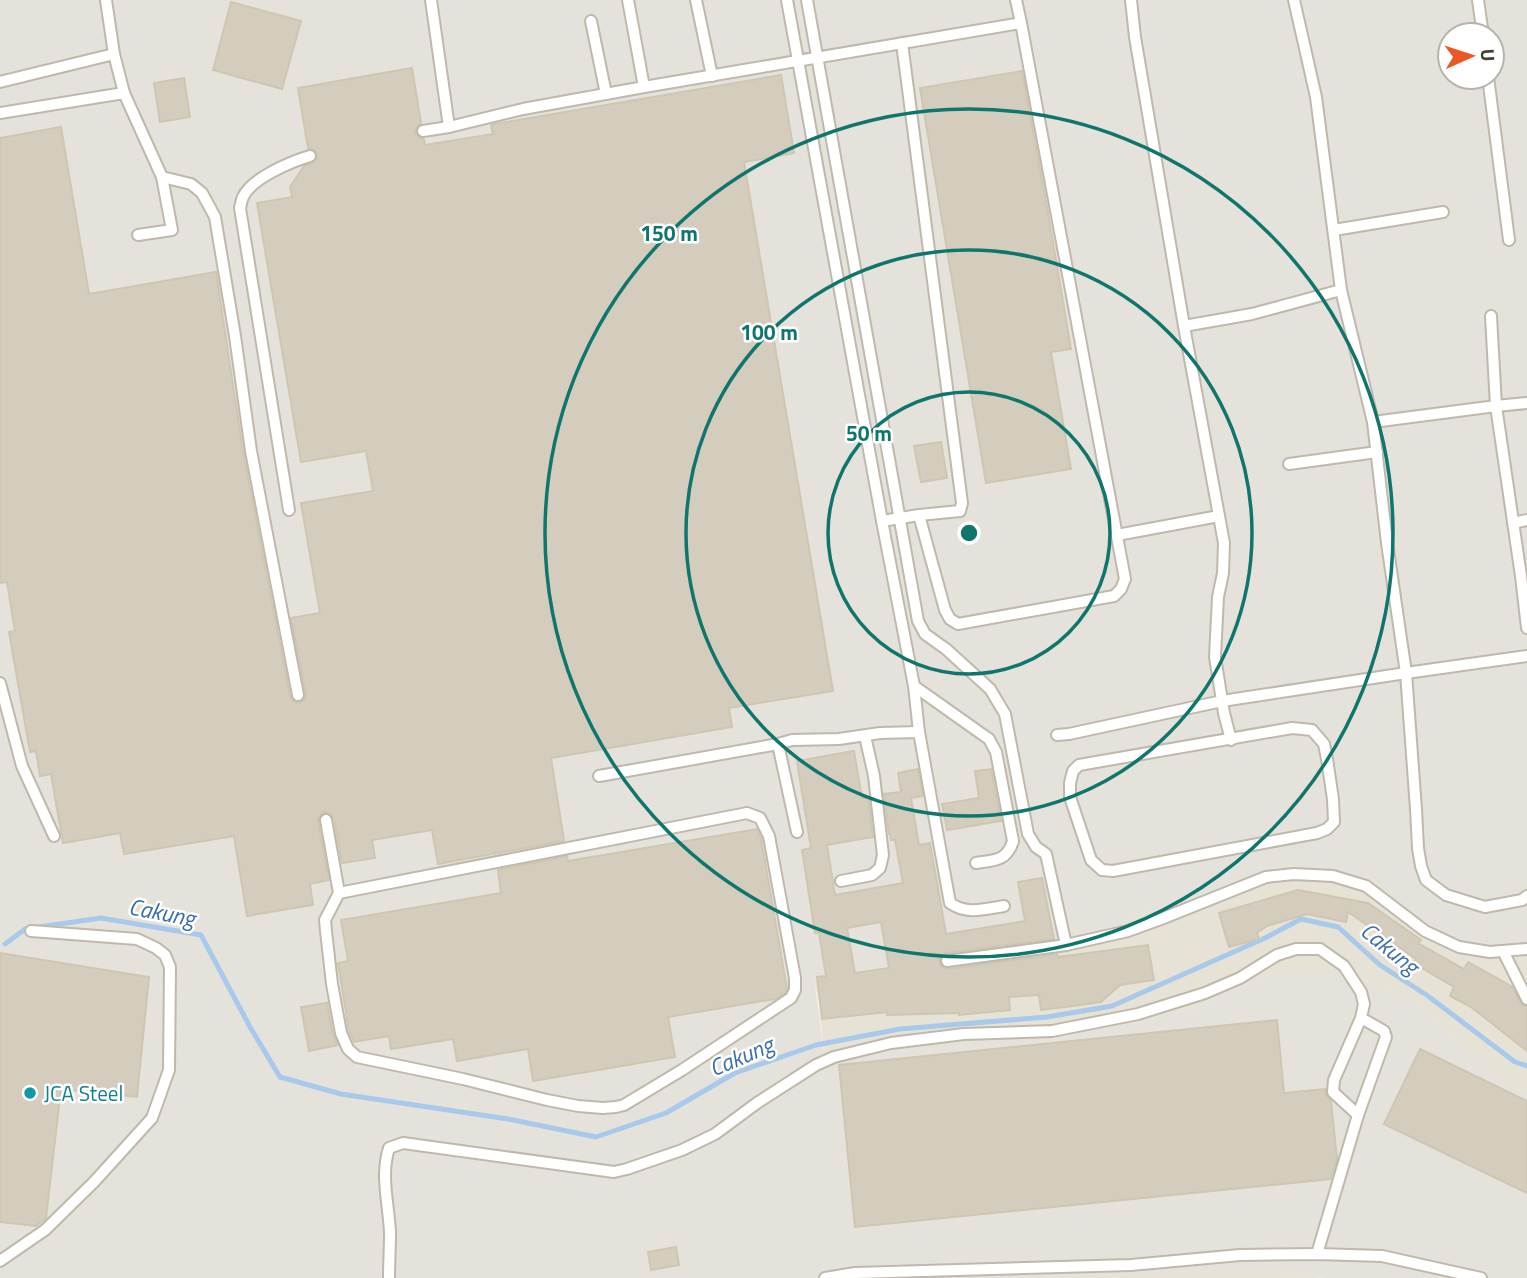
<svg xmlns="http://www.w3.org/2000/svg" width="1527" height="1278" viewBox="0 0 1527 1278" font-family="'Titillium Web',sans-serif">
<rect width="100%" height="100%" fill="#f3f1e8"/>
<!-- residential -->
<g fill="#e6e3d6">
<polygon points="1285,865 1351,877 1519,945 1527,942 1527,1091 1514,1089 1271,973 1190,1010 1089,1030 898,1036 825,1059 819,1003 814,978 1050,953 1125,921"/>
<polygon points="1095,1274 1285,1274 1325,1278 1022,1278"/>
</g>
<!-- industrial -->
<path fill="#e5e2dc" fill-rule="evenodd" d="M0,0H1527V942L1519,945L1485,950L1412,916L1351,877L1285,865L1125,921L1050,953L814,978L825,1059L898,1036L1089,1030L1190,1010L1271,973H1336L1412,999L1514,1089L1527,1091V1278H1325L1285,1274H1096L1022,1278H0ZM1450,35H1492V77H1450Z"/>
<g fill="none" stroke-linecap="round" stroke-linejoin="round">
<!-- stream -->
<polyline stroke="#a8c9ec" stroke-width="5" points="5,944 25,929 101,918 201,935 250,1027 280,1077 341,1094 508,1119 596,1137 666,1113 735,1073 816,1045 900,1029 1047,1017 1112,1006 1265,938 1301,919 1338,927 1380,965 1428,996 1515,1062 1527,1066"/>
</g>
<!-- building -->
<g fill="#d4cdbe" stroke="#cec6b1" stroke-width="2" fill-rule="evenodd">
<polygon points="231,2 301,21 282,89 213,70"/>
<polygon points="412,68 421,123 416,128 415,133 420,138 424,139 425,145 493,134 491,125 495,124 781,75 794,153 744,162 833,691 729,708 732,727 551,758 564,841 438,864 432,830 372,840 375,858 342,863 334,818 329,813 324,812 319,817 318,821 329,880 310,884 313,905 247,916 234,836 124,854 120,833 63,843 51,774 40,776 36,751 30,752 9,632 15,631 7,582 0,583 0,138 61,127 89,294 216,272 243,452 290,696 293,701 299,703 304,700 306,694 291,618 320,613 301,503 373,491 366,451 301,462 257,203 292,197 290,187 304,166 313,163 317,158 316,151 308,148 298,88"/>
<polygon points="1022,71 1047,207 1071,349 1051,352 1071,469 986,483 920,88"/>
<polygon points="184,78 190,117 160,122 154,83"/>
<polygon points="941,442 947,478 921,482 914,446"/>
<path d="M854,751L862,798L868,797L873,837L827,845L835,895L903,883L895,840H891L890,834H889L884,794L901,792L898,773L918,769L923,796L911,798L919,845L930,843L946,934L1025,921L1018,882L1042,878L1054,939L946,953L940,959L941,966L948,969L1057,954L1058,957L1148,945L1154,980L1120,985L1101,1002L1073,1006L1041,1010L1039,995L1009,997L1010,1010L959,1015V1013L887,1015V1012L822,1019L817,977L826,976L819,933H815L802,850L811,848L797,761ZM881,922L889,968L855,973L847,928Z"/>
<polygon points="991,769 1001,821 947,830 942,804 979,798 975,771"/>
<polygon points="757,829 761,838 787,989 785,993 775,999 668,1017 675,1057 533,1081 528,1049 457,1061 453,1039 391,1049 389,1036 354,1042 349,1031 338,963 348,961 341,920 501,893 498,870 567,856 568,861"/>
<polygon points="1298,890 1368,903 1421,940 1418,943 1464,969 1468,962 1506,983 1513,988 1522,1005 1527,1007 1527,1051 1471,1007 1450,996 1454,987 1413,963 1416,959 1348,912 1346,922 1307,914 1267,926 1257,933 1259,939 1229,947 1219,913"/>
<polygon points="0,953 149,977 137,1097 61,1089 46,1218 36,1226 0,1222"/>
<polygon points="327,1003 333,1035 338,1045 309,1051 301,1007"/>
<polygon points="1277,1020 1284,1093 1325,1089 1326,1095 1331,1101 1337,1159 1331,1179 855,1227 839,1065"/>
<polygon points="1420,1049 1527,1101 1527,1193 1384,1124"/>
<polygon points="676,1247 679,1265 651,1270 648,1252"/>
</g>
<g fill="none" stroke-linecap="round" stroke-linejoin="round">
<defs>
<g id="lane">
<polyline points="106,0 114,54 124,93 162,177 191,184 202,193 215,217 235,336 251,451 298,695"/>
<polyline points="431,0 449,127"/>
<polyline points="628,0 644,87"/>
<polyline points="696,0 712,76"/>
<path d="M787,0L882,521L914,686L979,732L989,739L996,752L1013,841C1007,861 995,860 976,863"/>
<polyline points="807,0 918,621 925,634 946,649 990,689 1005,714 1028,834 1036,847 1046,854 1066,945"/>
<polyline points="1016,0 1021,23"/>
<polyline points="1131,0 1135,37 1184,326 1224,543 1223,573 1218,597 1215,657 1224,713 1231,740"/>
<polyline points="1294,0 1316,97 1341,290 1373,422 1387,543 1406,673 1416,809 1418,848 1421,866 1426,880 1446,895 1485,907 1522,900 1527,896"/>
<polyline points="1478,0 1483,35"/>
<polyline points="591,21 606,94"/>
<polyline points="1488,77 1509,240"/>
<polyline points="0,82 114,54"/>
<polyline points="0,113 124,93"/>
<polyline points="423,131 449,127 523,109 644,87 1021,23 1125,579 1121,589 1114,596 958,624 950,619 945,610 919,515"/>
<polyline points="1334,230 1443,212"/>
<polyline points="138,235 172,230 162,177"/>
<polyline points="1491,316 1496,406 1521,576 1527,628"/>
<polyline points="1184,326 1252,314 1341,290"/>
<polyline points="1373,422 1496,406 1527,403"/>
<polyline points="1289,464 1377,452"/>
<path d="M289,510L240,208C241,205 241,201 243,197C252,178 290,162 310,156"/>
<polyline points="882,521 919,515 960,511 962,503 902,43"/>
<polyline points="1513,523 1527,520"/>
<polyline points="1117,535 1219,516"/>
<polyline points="0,683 22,766 54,836"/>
<path d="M914,686L919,732L950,903C967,915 984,909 1004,906"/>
<polygon points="1292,728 1312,730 1324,744 1327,759 1333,799 1334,822 1327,829 1317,833 1113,871 1102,870 1091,860 1070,797 1070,783 1073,771 1079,765"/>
<polyline points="1057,735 1069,734 1222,701 1406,673 1527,656"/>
<polyline points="778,744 797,832"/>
<polyline points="599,776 778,744 792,740 839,739 880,733 919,732"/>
<polyline points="326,820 339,893 747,813 760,818 769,836 795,978 795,990 791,998 682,1070 624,1105 616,1107 603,1108 578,1106 547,1100 463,1079 357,1057 348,1049 341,1033 332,984 326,931 325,920 339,893"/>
<polyline points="841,881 872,875 880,868 883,855 874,776 865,736"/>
<polyline points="1503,951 1527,999"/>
<polyline points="947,961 1066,945 1128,931 1161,919 1266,877 1294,874 1333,876 1366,886 1425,931 1459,947 1490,952 1527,949"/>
<polyline points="1317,1254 1358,1115"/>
<polyline points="0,1261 45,1230 94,1182 152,1118 169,1070 170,967 165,955 156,948 137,939 31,931"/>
<path d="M389,1278C389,1263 390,1248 390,1233C389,1205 380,1176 389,1148L403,1143L614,1172L627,1169L682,1150L715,1134L757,1103L816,1065L834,1057L891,1043L964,1034L1052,1031L1138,1014L1205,993L1240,978L1277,955L1296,949H1320L1344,966L1361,992L1364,1004L1361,1018L1334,1080L1333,1092L1358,1115L1386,1037L1384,1031L1361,1018"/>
<polyline points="825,1278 855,1273 1131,1265 1240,1255 1317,1254 1382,1256 1481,1278"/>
</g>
</defs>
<!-- lane casing -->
<use href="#lane" stroke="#beb9ab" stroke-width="14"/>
<!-- lane -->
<use href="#lane" stroke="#fff" stroke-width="10"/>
</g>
<!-- distance rings -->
<g fill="none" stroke="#0f766e" stroke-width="3.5">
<circle cx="969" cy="533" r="141"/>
<circle cx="969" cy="533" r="283"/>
<circle cx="969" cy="533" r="424"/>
</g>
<!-- markers -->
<circle fill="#0f9aa8" stroke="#fff" stroke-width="2.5" cx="30" cy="1093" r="7"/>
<g text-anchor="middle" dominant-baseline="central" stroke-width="5" stroke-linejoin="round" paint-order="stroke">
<!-- culture labels -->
<g font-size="21" fill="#0d838f" stroke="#fff" text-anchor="start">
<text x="44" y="1093">JCA Steel</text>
</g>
<!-- water labels -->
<g font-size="23" font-style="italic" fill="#366eab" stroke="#fff">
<text transform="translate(162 912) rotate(11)">Cakung</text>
<text transform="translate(1390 948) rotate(39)">Cakung</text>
<text transform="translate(741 1056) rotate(-23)">Cakung</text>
</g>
</g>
<circle cx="969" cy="533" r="10" fill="#0f766e" stroke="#fff" stroke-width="3.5"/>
<g font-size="21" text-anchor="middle" font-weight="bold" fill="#0f766e" stroke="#fff" stroke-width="5" stroke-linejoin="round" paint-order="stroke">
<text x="669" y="241">150 m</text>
<text x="769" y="340">100 m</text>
<text x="869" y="441">50 m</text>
</g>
<!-- north arrow -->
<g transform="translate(1471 56) rotate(87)"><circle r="33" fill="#ffffff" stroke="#b5b3af" stroke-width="2"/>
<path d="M0-5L12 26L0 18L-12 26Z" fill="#ed5725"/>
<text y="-10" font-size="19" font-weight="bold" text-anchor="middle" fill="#464137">U</text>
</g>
</svg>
